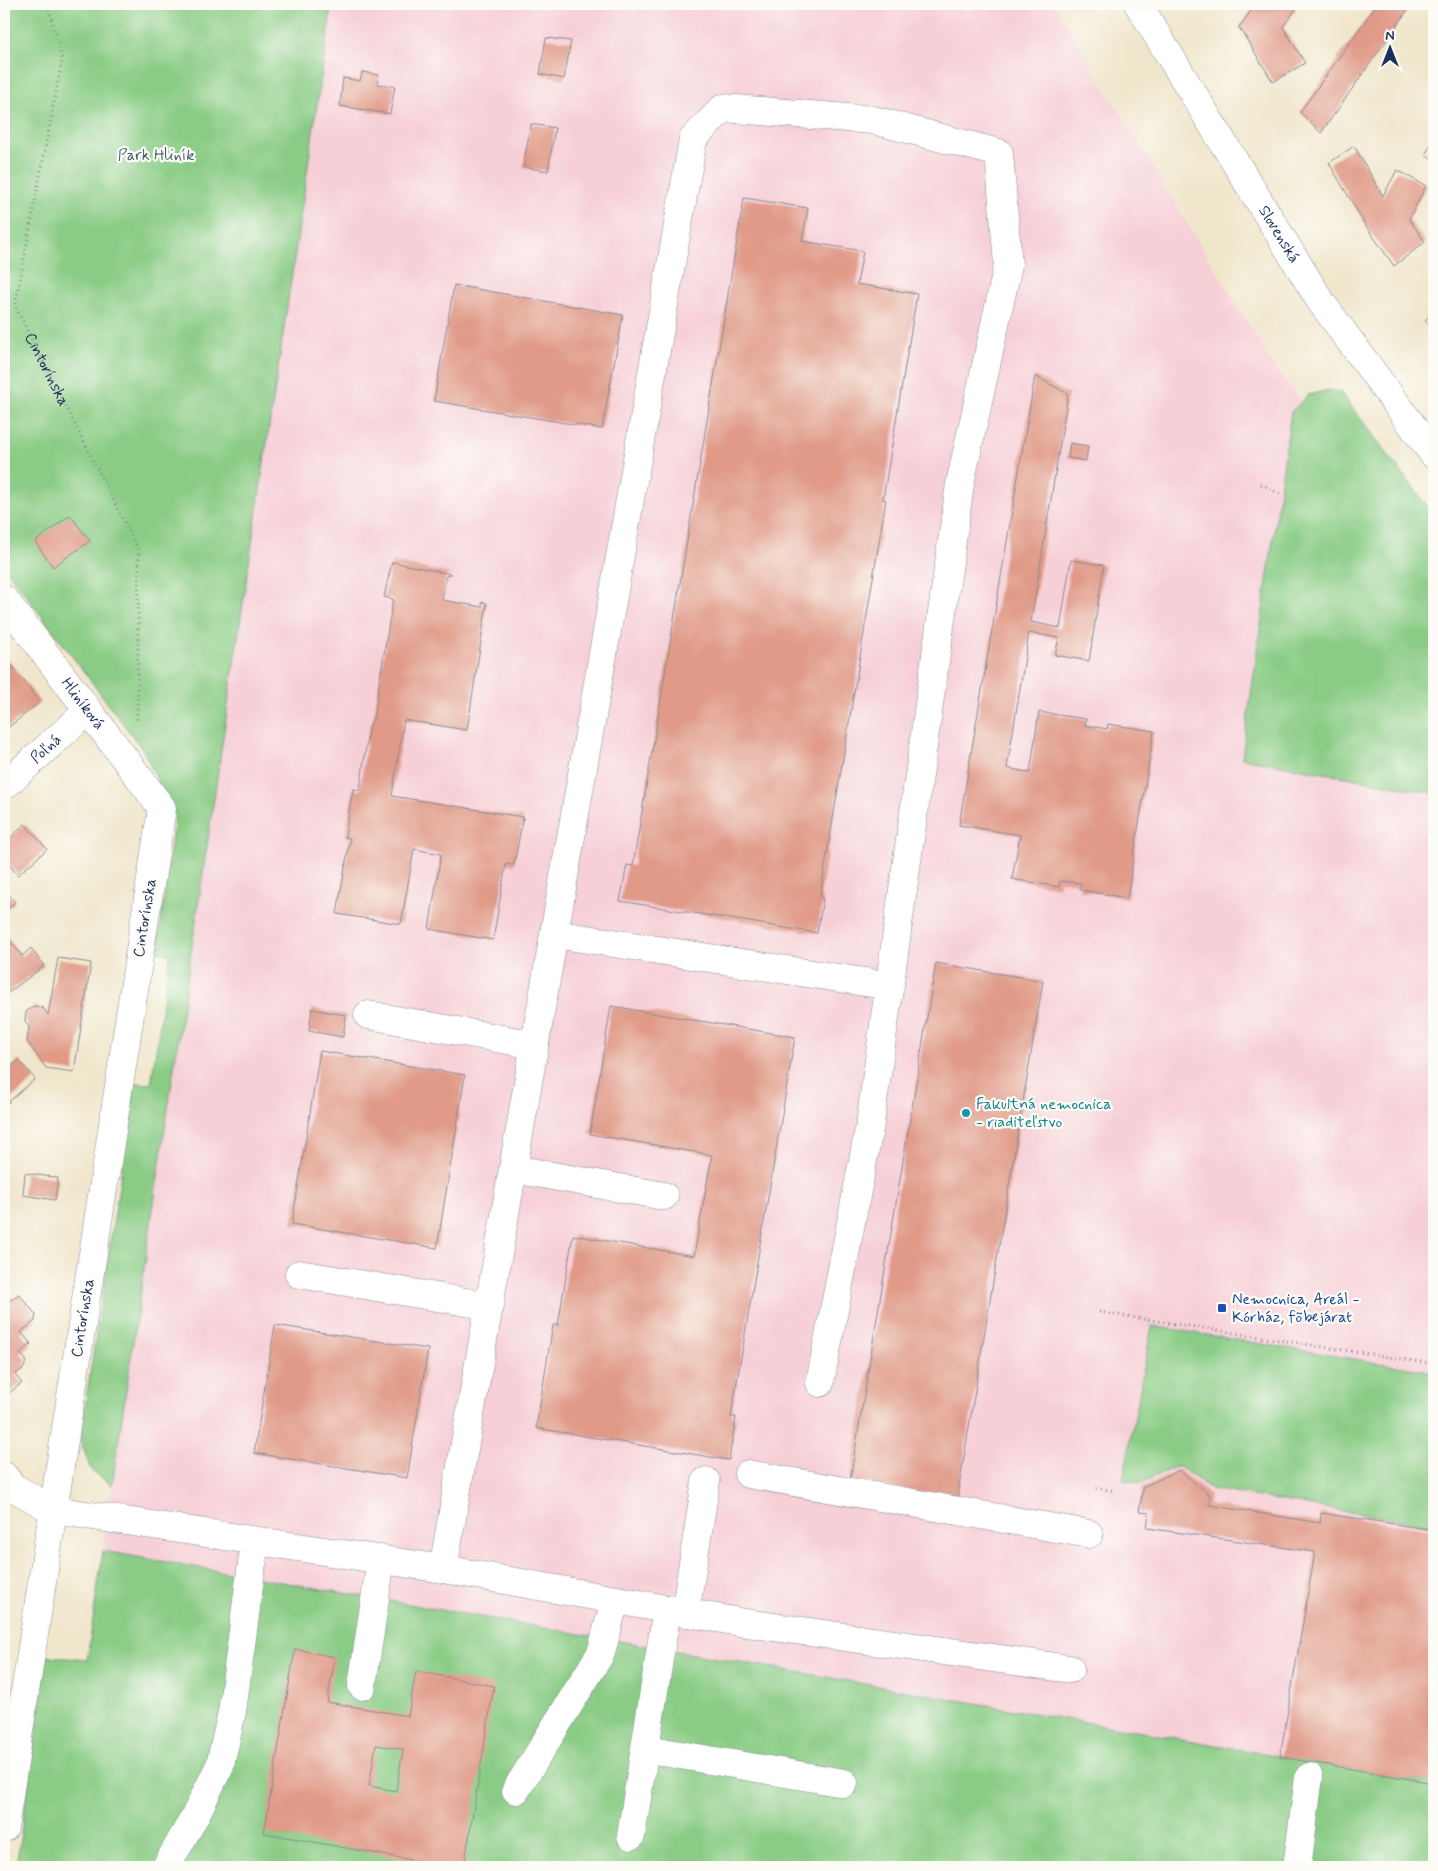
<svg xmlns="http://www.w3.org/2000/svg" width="1438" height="1871" viewBox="0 0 1438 1871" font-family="Mynerve,sans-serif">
<rect width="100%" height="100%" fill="#fdfcf7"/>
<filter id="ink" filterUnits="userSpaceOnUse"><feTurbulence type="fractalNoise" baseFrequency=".02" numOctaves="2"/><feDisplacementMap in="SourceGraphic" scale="10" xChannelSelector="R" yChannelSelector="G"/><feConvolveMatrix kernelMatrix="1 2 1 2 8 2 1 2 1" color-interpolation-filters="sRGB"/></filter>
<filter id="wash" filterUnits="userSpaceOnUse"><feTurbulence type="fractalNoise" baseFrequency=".0096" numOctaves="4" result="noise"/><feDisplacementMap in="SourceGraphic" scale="20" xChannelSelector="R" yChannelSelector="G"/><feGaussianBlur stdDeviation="1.12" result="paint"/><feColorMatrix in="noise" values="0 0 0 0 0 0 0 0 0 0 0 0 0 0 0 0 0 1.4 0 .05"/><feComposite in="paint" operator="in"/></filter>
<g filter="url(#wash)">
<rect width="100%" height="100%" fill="#f0e6cb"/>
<!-- built -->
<polygon fill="#f6cfd7" points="332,4 1054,4 1279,374 1434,564 1434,1867 56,1867"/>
<!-- green -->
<g fill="#8acc85" stroke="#527e72">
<polygon points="4,4 332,4 112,1485 91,1470 80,1439 135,1083 151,1084 170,955 157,951 175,816 143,750 4,566"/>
<polygon points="1329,390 1341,393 1434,515 1434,793 1242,758 1291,412 1308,395"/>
<polygon points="1152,1326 1434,1372 1434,1526 1211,1489 1178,1466 1140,1483 1123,1480"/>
<polygon points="103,1551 1434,1783 1434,1867 16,1867 47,1656 87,1660"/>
</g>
<g id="blocks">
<!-- building -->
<g fill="#e09a87" fill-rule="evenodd">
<polygon points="1256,4 1289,4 1296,9 1283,27 1305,63 1273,82 1239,27"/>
<polygon points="1377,4 1412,4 1321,133 1300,112"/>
<polygon points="546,38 571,41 564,79 540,74"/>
<polygon points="362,72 379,75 377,84 395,86 390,114 340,106 343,78 360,81"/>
<polygon points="531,124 555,128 548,171 523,167"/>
<polygon points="1434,125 1434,135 1429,132"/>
<polygon points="1434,139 1434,161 1425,155"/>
<polygon points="1354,146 1383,196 1397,170 1426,186 1409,219 1425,242 1394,266 1366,226 1329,163"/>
<polygon points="744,198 808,208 802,241 863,251 857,284 917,294 883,499 886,500 820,897 823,898 817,933 620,901 627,865 633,866"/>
<polygon points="454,285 623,315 602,429 434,401"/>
<polygon points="1434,313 1434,333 1425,320"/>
<polygon points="1035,376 1068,394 1031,622 1060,628 1071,560 1104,565 1089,661 1055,655 1059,638 1029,633 1007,768 1030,773 1039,712 1086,719 1085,725 1107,729 1108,724 1154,731 1127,898 1080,890 1081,883 1060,881 1059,887 1012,879 1020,835 959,825"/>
<polygon points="1070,443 1088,446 1086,461 1068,458"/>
<polygon points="70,515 90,541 53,567 35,542"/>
<polygon points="392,562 451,574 446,576 442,600 482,607 482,602 487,603 467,730 404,720 392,796 523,817 514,865 506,864 493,940 429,929 441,854 414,849 401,924 337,914 350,838 345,837 353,789 360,790 368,732 374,715 393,599 384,597"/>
<polygon points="9,661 40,702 4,731 4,664"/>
<polygon points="25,824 47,849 18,875 4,859 4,844"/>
<polygon points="4,889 15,902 4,912"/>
<polygon points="7,936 22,956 31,948 44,966 4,996 4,938"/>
<polygon points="58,958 91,963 74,1072 46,1068 27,1042 29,1027 25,1021 26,1012 34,1006 43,1008 48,1015"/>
<polygon points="936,963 1043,981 957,1499 850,1480"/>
<polygon points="611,1006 795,1037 731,1417 736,1417 729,1460 536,1428 553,1325 558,1325 573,1235 694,1256 712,1155 590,1134"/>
<polygon points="312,1009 346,1015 343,1037 309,1031"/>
<polygon points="320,1051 465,1075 437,1248 292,1224"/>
<polygon points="19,1060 35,1079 4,1106 4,1073"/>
<polygon points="25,1173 58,1178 55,1200 23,1195"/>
<polygon points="19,1294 36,1315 35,1321 21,1332 31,1344 20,1353 26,1360 24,1368 15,1375 22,1383 4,1397 4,1317 7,1314 4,1311 4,1305"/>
<polygon points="275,1325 428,1349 407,1478 254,1453"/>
<polygon points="1179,1470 1210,1495 1209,1505 1320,1523 1321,1513 1434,1530 1434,1783 1280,1757 1315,1552 1147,1528 1149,1513 1139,1512 1143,1487"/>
<path d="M295,1649L335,1657L327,1702L408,1716L416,1671L494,1686L464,1867H450L264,1833ZM376,1745L403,1749L396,1791L369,1786Z"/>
</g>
</g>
</g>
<g filter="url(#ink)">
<use href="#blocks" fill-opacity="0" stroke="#868a94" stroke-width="1"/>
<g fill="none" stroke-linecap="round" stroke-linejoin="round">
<defs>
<g id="minor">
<path id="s2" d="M1138,4L1321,302L1434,455"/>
<path id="s3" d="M4,599L162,808L4,1828"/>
<path id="s4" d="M4,786L88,711"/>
<polyline points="555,934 890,986"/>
<polyline points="368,1015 535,1045"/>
<polyline points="514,1169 664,1196"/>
<polyline points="299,1274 490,1306"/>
<polyline points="748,1474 1089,1534"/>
<polyline points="4,1476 13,1487 53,1510 443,1569 739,1622 1070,1669"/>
<polyline points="443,1569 693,139 723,108 873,120 999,153 1008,265 960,484 870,1124 820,1383"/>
<polyline points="685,1613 706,1481"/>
<polyline points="362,1686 381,1559"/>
<polyline points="645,1749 844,1783"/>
<polyline points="516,1790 601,1653 615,1600"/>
<polyline points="631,1836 667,1609"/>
<polyline points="166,1867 195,1816 220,1765 232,1712 255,1541"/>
<polyline points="1297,1867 1309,1777"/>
</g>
</defs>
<!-- minor casing -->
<use href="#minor" stroke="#868a94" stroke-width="29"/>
<!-- path -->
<g stroke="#868a94" stroke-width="3" stroke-dasharray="1 4" stroke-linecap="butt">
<path id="s1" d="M48,4L62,60L15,306L139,551L137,720"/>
<polyline points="1261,484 1282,495"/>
<polyline points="1099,1312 1434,1364"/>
<polyline points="1096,1488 1115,1491"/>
</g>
<!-- minor -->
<use href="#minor" stroke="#fff" stroke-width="28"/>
</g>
</g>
<!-- markers -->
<circle fill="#0f9aa8" stroke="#fdfcf7" stroke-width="2" cx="966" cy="1113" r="5"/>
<rect fill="#1a4fb4" stroke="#fdfcf7" stroke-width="2" x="1217" y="1303" width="10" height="10" rx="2.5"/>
<g text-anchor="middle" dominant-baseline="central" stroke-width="4.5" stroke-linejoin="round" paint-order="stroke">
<!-- park labels -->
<g font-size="16" fill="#3c5e6a" stroke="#fdfcf7">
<text x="156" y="155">Park Hliník</text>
</g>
<!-- street labels -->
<g font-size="16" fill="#1b2f5e" stroke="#fdfcf7">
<text stroke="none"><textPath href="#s2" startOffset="270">Slovenská</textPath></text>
<text stroke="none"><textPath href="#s1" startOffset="379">Cintorínska</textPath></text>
<text stroke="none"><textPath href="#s3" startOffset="131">Hliníková</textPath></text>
<text stroke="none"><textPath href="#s4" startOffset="56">Poľná</textPath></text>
<text transform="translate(145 918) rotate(-81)">Cintorínska</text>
<text transform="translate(83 1318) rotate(-81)">Cintorínska</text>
</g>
<!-- culture labels -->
<g font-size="16" fill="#0d838f" stroke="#fdfcf7" text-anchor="start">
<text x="976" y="1104">Fakultná nemocnica<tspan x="976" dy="18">- riaditeľstvo</tspan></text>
</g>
<!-- transit labels -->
<g font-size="16" fill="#164399" stroke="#fdfcf7" text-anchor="start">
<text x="1232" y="1299">Nemocnica, Areál -<tspan x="1232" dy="18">Kórház, fõbejárat</tspan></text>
</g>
</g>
<!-- margin -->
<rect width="1438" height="1871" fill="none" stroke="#fdfcf7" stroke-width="20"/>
<!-- north arrow -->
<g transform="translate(1390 48)" stroke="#fdfcf7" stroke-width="4" paint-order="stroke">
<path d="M0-4L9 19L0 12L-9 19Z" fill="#1b2f5e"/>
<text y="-8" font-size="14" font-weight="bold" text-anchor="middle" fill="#1b2f5e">N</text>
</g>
</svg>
